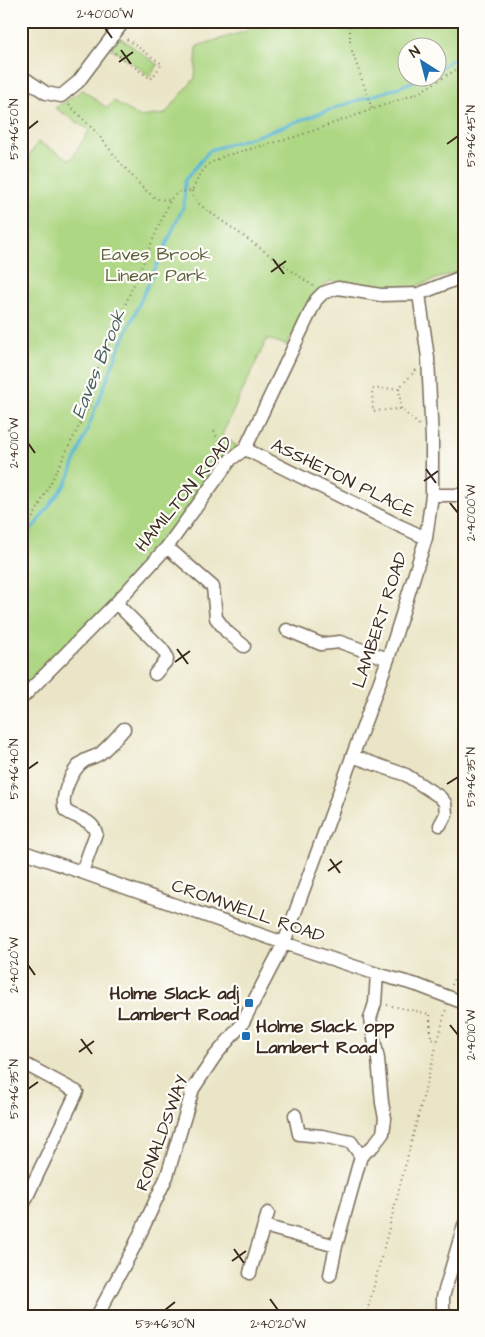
<svg xmlns="http://www.w3.org/2000/svg" width="485" height="1337" viewBox="0 0 485 1337" font-family="'Architects Daughter',sans-serif">
<rect width="100%" height="100%" fill="#fdfcf7"/>
<filter id="ink" filterUnits="userSpaceOnUse"><feTurbulence type="fractalNoise" baseFrequency=".02" numOctaves="2"/><feDisplacementMap in="SourceGraphic" scale="10" xChannelSelector="R" yChannelSelector="G"/><feConvolveMatrix kernelMatrix="1 2 1 2 8 2 1 2 1" color-interpolation-filters="sRGB"/></filter>
<filter id="wash" filterUnits="userSpaceOnUse"><feTurbulence type="fractalNoise" baseFrequency=".0096" numOctaves="4" result="noise"/><feDisplacementMap in="SourceGraphic" scale="20" xChannelSelector="R" yChannelSelector="G"/><feGaussianBlur stdDeviation="1.12" result="paint"/><feColorMatrix in="noise" values="0 0 0 0 0 0 0 0 0 0 0 0 0 0 0 0 0 1.4 0 .05"/><feComposite in="paint" operator="in"/></filter>
<g filter="url(#wash)">
<rect width="100%" height="100%" fill="#eae5c6"/>
<path fill="#add783" stroke="#748050" fill-rule="evenodd" d="M255,21H464V269L395,294L330,281L313,295L287,345L267,339L222,435L237,446L116,603L21,699V169L38,142L71,160L89,130L55,108L83,90L107,108L114,101L139,117L165,114L195,78L197,46L246,31ZM408,48H438V78H408Z
M119,37L158,65L150,76L111,48Z"/>
<g fill="none" stroke-linecap="round" stroke-linejoin="round">
<path stroke="#5ab6d8" stroke-width="3" d="M438,69L464,52
M21,544L67,482L118,351L184,205L185,180L210,150L259,135L352,102L394,89L422,78"/>
</g>
</g>
<g filter="url(#ink)">
<g fill="none" stroke-linecap="round" stroke-linejoin="round">
<g stroke="#786b59" stroke-width="15">
<path id="minor" d="M21,76L46,93L61,96L78,82L124,21
M245,449L400,526L426,538
M432,495H464
M167,547L213,587L216,618L227,632L244,646
M116,603L162,649L166,655L167,660L155,674
M287,630L321,644L340,642L388,659
M21,699L116,603L167,547L231,459L245,449L316,300L323,293L338,288L381,295L419,294L464,276
M352,756L406,775L440,797L445,803L446,814L440,825
M21,851L284,943L377,974L417,985
M82,872L96,833C92,818 75,819 65,810C60,796 72,769 84,761C90,757 97,757 102,752C110,745 117,737 124,729
M21,1062L77,1092L21,1209
M295,1115L299,1134L322,1136L351,1142L361,1156
M264,1226L336,1246
M250,1273C255,1253 262,1233 268,1213
M330,1275L336,1246L361,1156L373,1146L383,1133L385,1118L382,1103L378,1059L370,1019L375,1003L377,974
M97,1316L134,1247L167,1176L193,1089L215,1056L242,1024L284,943L388,659L426,538L432,495V439L428,358L419,294
M447,1316L443,1310V1297L464,1225"/>
</g>
<path stroke="#786b59" stroke-width="2" stroke-dasharray="1 4" stroke-linecap="butt" d="M350,21V45L372,109
M115,53L151,79L162,64L125,38
M69,105L97,133L118,160L143,188L156,199L170,200
M192,191L193,197L200,205L313,286
M416,370L399,388L372,389L373,411L401,409L419,425
M399,388L401,409
M214,431L223,452
M21,534L34,516L90,404L93,396L92,382L170,200L178,192L192,191L200,174L209,164L224,156L295,137L418,93L464,65
M452,985L464,942
M387,1005L430,1014L431,1039L437,1041
M366,1316L446,1009"/>
<use href="#minor" stroke="#fff" stroke-width="12"/>
<g stroke="#786b59" stroke-width="15" stroke-linecap="butt">
<path id="minor-bridge" d="M417,985L464,1003"/>
</g>
<use href="#minor-bridge" stroke="#fff" stroke-width="12"/>
</g>
</g>
<path fill="none" stroke="#3b2a1e" stroke-width="2" d="M105,28L112,38M121,50L131,64M119,62L133,52M28,129L38,121M447,144L458,136M273,259L284,274M271,272L286,261M28,443L35,453M426,469L436,483M424,481L438,471M450,503L458,513M177,649L188,664M175,662L190,651M28,769L38,762M447,784L458,777M330,859L340,873M328,871L342,861M28,965L35,975M450,1025L458,1035M81,1039L92,1054M79,1052L94,1041M28,1089L38,1082M234,1249L244,1263M232,1261L246,1251M270,1299L278,1310M165,1310L175,1302"/>
<g fill="#1f6fb2" stroke="#fdfcf7" stroke-width="2">
<rect x="244" y="998" width="10" height="10" rx="2.5"/>
<rect x="241" y="1031" width="10" height="10" rx="2.5"/>
</g>
<g text-anchor="middle" dominant-baseline="central" stroke-width="4.5" stroke-linejoin="round" paint-order="stroke">
<g font-size="18" fill="#5d5e3c" stroke="#fdfcf7">
<text x="156" y="254">Eaves Brook<tspan x="156" dy="21">Linear Park</tspan></text>
</g>
<g font-size="18" fill="#3b2a1e" stroke="#fdfcf7">
<text transform="translate(343 478) rotate(26)">ASSHETON PLACE</text>
<text transform="translate(184 494) rotate(-51)">HAMILTON ROAD</text>
<text transform="translate(380 620) rotate(-72)">LAMBERT ROAD</text>
<text transform="translate(248 911) rotate(19)">CROMWELL ROAD</text>
<text transform="translate(162 1133) rotate(-70)">RONALDSWAY</text>
</g>
<g font-size="18" font-weight="bold" fill="#3b2a1e" stroke="#fdfcf7" text-anchor="end">
<text x="239" y="993">Holme Slack adj<tspan x="239" dy="21">Lambert Road</tspan></text>
<text x="256" y="1026" text-anchor="start">Holme Slack opp<tspan x="256" dy="21">Lambert Road</tspan></text>
</g>
<g font-size="19" font-style="italic" fill="#465b5f" stroke="#fdfcf7">
<text transform="translate(99 364) rotate(-68)">Eaves Brook</text>
</g>
</g>
<rect width="485" height="1337" fill="none" stroke="#fdfcf7" stroke-width="55"/>
<g transform="translate(422 62) rotate(324)"><circle r="24" fill="#fdfcf7" stroke="#afa8a0"/>
<path d="M0-4L9 19L0 12L-9 19Z" fill="#1f6fb2"/>
<text y="-8" font-size="14" font-weight="bold" text-anchor="middle" fill="#3b2a1e">N</text>
</g>
<rect x="28" y="28" width="430" height="1282" fill="none" stroke="#3b2a1e" stroke-width="2"/>
<g font-size="12" text-anchor="middle" fill="#3b2a1e">
<text x="105" y="18">2°40'00"W</text>
<text transform="translate(14 129) rotate(-90)" y="4">53°46'50"N</text>
<text transform="translate(471 136) rotate(-90)" y="4">53°46'45"N</text>
<text transform="translate(14 443) rotate(-90)" y="4">2°40'10"W</text>
<text transform="translate(471 513) rotate(-90)" y="4">2°40'00"W</text>
<text transform="translate(14 769) rotate(-90)" y="4">53°46'40"N</text>
<text transform="translate(471 777) rotate(-90)" y="4">53°46'35"N</text>
<text transform="translate(14 965) rotate(-90)" y="4">2°40'20"W</text>
<text transform="translate(471 1035) rotate(-90)" y="4">2°40'10"W</text>
<text transform="translate(14 1089) rotate(-90)" y="4">53°46'35"N</text>
<text x="165" y="1328">53°46'30"N</text>
<text x="278" y="1328">2°40'20"W</text>
</g>
</svg>
